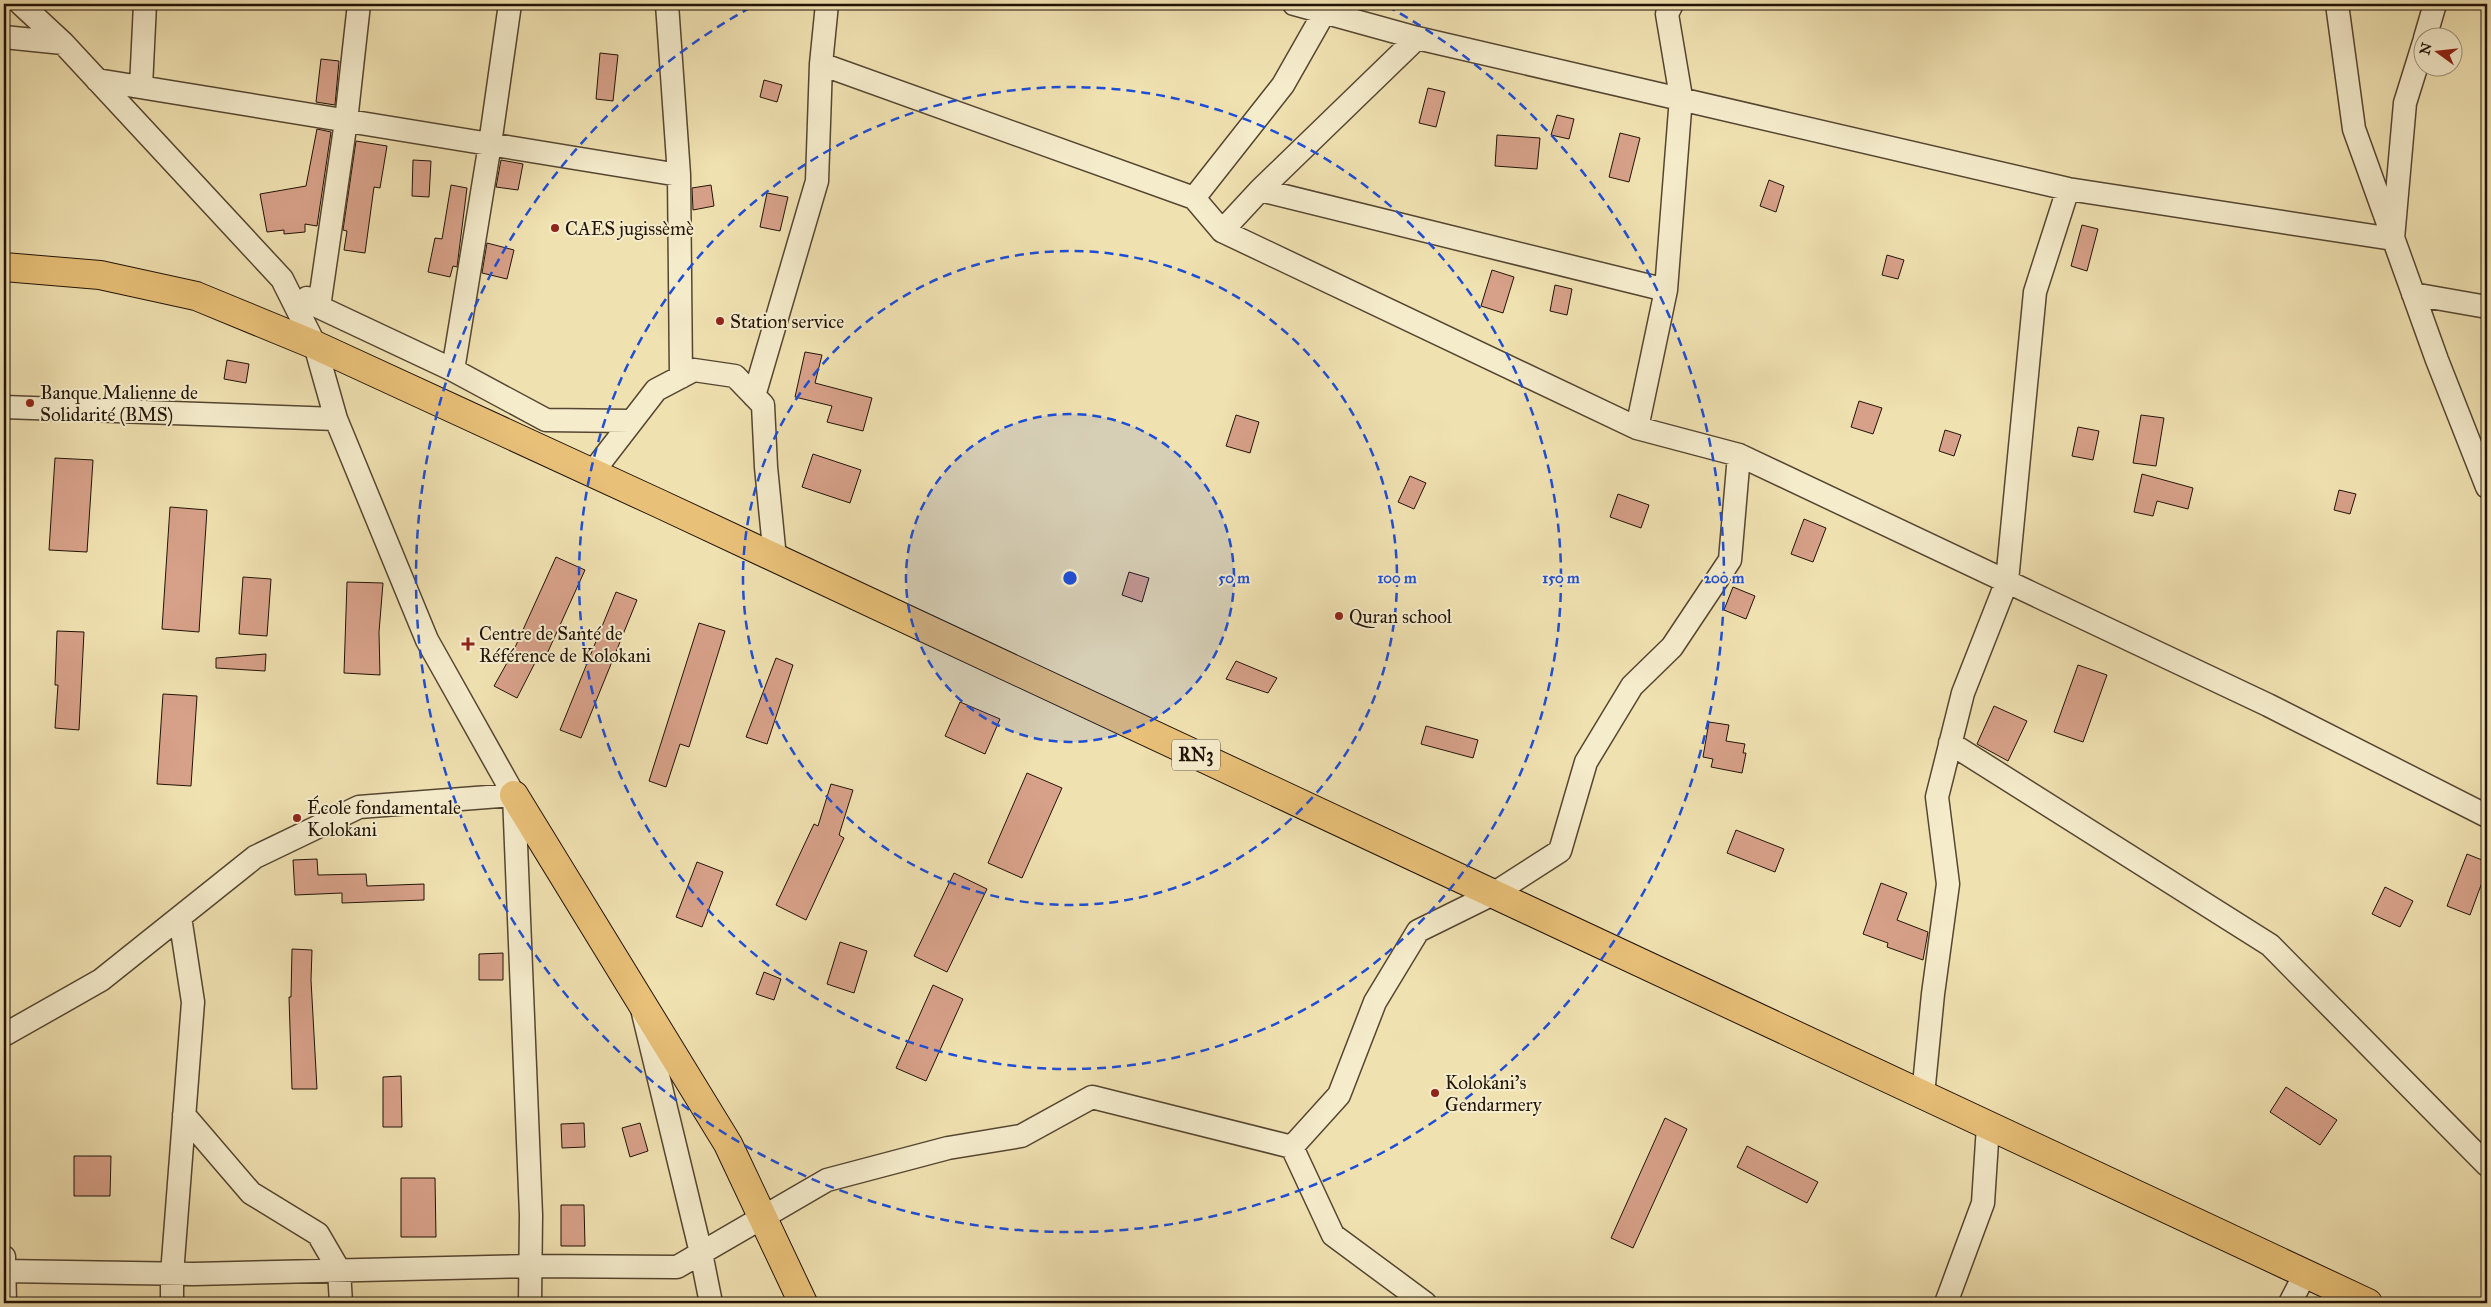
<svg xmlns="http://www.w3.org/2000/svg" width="2491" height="1307" viewBox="0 0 2491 1307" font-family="'IM FELL Great Primer',serif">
<rect width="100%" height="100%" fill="#f0e1b1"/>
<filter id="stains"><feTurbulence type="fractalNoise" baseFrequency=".004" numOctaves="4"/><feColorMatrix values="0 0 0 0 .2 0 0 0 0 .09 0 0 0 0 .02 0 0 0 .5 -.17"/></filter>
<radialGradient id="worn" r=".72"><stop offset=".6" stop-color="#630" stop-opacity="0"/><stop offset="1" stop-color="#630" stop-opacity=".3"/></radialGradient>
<path fill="#d7a189" stroke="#211306" d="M600,53L618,55L613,101L596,99Z
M321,59L339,61L335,105L316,102Z
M764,80L782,85L777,102L760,97Z
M1428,88L1445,92L1436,127L1419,123Z
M1557,115L1574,119L1569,139L1551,135Z
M317,129L331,132L317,226L305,224V232L284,234V230L267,232L260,194L306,186Z
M1620,133L1640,138L1629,182L1609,177Z
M1497,135L1540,138L1537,169L1495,166Z
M356,141L387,146L380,188L374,187L365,253L344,250L347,231L343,230Z
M413,160L431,161L429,197L412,196Z
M501,160L523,164L518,190L496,187Z
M1769,180L1784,186L1776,212L1760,206Z
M451,185L467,188L457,267L453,266L450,277L428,272L435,238L442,239Z
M711,185L714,206L693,210L692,188Z
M767,193L788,197L780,231L760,227Z
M2082,225L2098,229L2087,271L2071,266Z
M487,243L514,250L507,279L482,273Z
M1887,255L1904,260L1898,279L1882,275Z
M1492,270L1514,277L1503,313L1481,306Z
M1555,285L1572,289L1567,315L1550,311Z
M805,352L822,355L815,383L872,398L863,431L827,422L832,406L795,397Z
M227,360L249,364L246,383L224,379Z
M1859,401L1882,408L1873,434L1851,427Z
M1236,415L1259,422L1250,453L1226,446Z
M2141,415L2164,418L2156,466L2133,463Z
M2078,427L2099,431L2093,460L2072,456Z
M1945,430L1961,435L1954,456L1939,451Z
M813,454L861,470L850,503L802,487Z
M55,458L93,460L87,552L49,550Z
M2142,474L2193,488L2188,509L2157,501L2153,516L2134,512Z
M1410,476L1426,483L1414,509L1398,502Z
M2339,490L2356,494L2350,514L2334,510Z
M1618,494L1649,505L1641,528L1610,517Z
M170,507L207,510L199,632L162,629Z
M1804,519L1826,528L1813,562L1791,554Z
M556,557L585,570L546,656L540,653L517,698L494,686L512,654Z
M1129,572L1149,578L1142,602L1122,595Z
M243,577L271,579L267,636L239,634Z
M347,582L383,583L379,632L380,675L344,673Z
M1733,587L1755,596L1746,619L1724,610Z
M616,592L637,600L581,738L560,730Z
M699,623L725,631L689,747L680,744L666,787L649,781Z
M57,631L84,632L79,730L55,728L58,685H55Z
M266,654L265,671L216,668V658Z
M776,658L793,665L767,744L746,737Z
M1236,661L1277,678L1268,693L1226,679Z
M2078,665L2107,675L2083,742L2054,732Z
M163,694L197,696L191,786L157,784Z
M960,702L1000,719L985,754L945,736Z
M1994,706L2027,721L2008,761L1977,744Z
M1709,722L1729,725L1726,741L1745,744L1743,753H1746L1742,773L1711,767L1713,759L1703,757Z
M1426,726L1478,740L1473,758L1421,744Z
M1027,773L1062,788L1022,878L988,863Z
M831,784L853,790L839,835L844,838L806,920L776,905L814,824L818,826Z
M1736,830L1784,849L1775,872L1727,853Z
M2467,854L2487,862V869L2470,915L2447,906Z
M317,859L318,875L366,874L367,886L424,884V900L342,903V893L295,895L293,860Z
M697,862L723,872L702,927L676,917Z
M954,873L987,889L947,972L914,956Z
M1881,883L1907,893L1897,920L1928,932L1923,960L1887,947L1888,943L1863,934Z
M2385,887L2413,901L2400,927L2372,914Z
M840,942L867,951L854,993L827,984Z
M292,949L312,950L311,980L317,1089H292L289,997H291Z
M503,953V980H479V954Z
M764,972L781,979L774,1000L756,994Z
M933,985L963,999L926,1081L896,1068Z
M401,1076L402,1127H383V1077Z
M2286,1087L2337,1120L2320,1145L2270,1112Z
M1665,1118L1687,1129L1633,1248L1611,1238Z
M584,1123L585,1147L562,1148L561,1124Z
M640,1123L648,1151L630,1157L622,1128Z
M1747,1146L1818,1182L1807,1203L1737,1167Z
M74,1156H111L110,1196H74Z
M401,1178H435L436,1237H401Z
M561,1205H584L585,1246H561Z"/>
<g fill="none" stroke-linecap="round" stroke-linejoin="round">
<g stroke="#554631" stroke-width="25">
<path id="minor" d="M21,4L63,43L282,279L315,345L336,419L427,640L514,795
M667,4L679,175L681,377
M1294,4L1417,38L2068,189L2393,239L2405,103L2424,42
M2337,4L2354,129L2437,360L2487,487
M4,37L63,43
M2425,38L2435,4
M821,64L1194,198L1222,231L1637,428L1739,455L2268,705L2487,816
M97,80L679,175
M141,87L145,4
M1260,190L1417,38
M1194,198L1283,85L1329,4
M1222,231L1260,190L1666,290
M2413,294L2487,307
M307,298L319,307L346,121L359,4
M319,307L453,370L490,144L510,4
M453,370L546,420L630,421
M754,396L817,181L821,64L827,4
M4,407L336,419
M1637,428L1666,290L1681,97L1667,14L1672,4
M592,473L656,390L694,370L735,376L763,405L766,467L775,558
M1950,743L2270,945L2487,1165
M643,1013L701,1253L711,1303
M4,1035L101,980L255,857L359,807L514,795L531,1215L530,1303
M1923,1095L1933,994L1948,884L1937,797L1963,693L2007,581L2035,292L2068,189
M184,1115L251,1193L318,1234L339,1270L341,1303
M1292,1147L1333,1235L1425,1303
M4,1257L5,1303
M4,1271L194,1274L531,1266L677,1267L827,1180L948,1148L1021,1136L1092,1097L1292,1147L1339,1095L1375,1002L1418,931L1493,894L1560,851L1586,762L1632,686L1672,647L1730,560L1739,455
M172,1303V1274L193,1002L180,917
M1946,1303L1983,1203L1988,1126
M2290,1303L2305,1274"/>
</g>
<g stroke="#211306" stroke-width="30">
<path id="major" d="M514,795L728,1144L803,1303"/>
</g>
<g stroke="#211306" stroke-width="30">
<path id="highway" d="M4,267L100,275L196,296L315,345L658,503L2368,1303"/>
</g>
<use href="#minor" stroke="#f5eccc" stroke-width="22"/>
<use href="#major" stroke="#e8c078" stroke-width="28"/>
<use href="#highway" stroke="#e8c078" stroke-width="28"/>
</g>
<circle cx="1070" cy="578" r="164" fill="#1d4ed8" fill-opacity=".12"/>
<g fill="none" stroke="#1d4ed8" stroke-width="2.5" stroke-dasharray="9 6">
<circle cx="1070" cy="578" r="164"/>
<circle cx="1070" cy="578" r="327"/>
<circle cx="1070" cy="578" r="491"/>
<path d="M1387 6A654 654 0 1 1 753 6"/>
</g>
<g fill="#8f2418" stroke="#f5eccc" stroke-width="2">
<circle cx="555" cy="228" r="5"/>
<circle cx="720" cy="321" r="5"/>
<circle cx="30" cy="403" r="5"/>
<circle cx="1339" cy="616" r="5"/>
<path d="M465.5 636.5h5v5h5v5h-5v5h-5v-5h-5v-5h5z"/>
<circle cx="297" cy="818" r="5"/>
<circle cx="1435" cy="1093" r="5"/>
</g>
<g text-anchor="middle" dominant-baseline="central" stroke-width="4" stroke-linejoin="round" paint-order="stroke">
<rect fill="#f5eccc" stroke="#615441" stroke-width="1" x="1172" y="739.5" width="48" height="31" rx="4"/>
<g font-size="18" font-weight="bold" fill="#211306">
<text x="1196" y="755">RN3</text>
</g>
<g font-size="19" fill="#211306" stroke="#f5eccc" text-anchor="start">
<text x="565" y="228">CAES jugissèmè</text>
<text x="730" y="321">Station service</text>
<text x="40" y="392">Banque Malienne de<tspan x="40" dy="22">Solidarité (BMS)</tspan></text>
<text x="1349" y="616">Quran school</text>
<text x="479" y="633">Centre de Santé de<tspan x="479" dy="22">Référence de Kolokani</tspan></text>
<text x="307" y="807">École fondamentale<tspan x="307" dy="22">Kolokani</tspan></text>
<text x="1445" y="1082">Kolokani's<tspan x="1445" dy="22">Gendarmery</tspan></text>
</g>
</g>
<circle cx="1070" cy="578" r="8" fill="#1d4ed8" stroke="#f5eccc" stroke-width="2.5"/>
<g font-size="15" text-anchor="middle" font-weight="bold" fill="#1d4ed8" stroke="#f5eccc" stroke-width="4" stroke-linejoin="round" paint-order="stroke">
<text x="1234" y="583">50 m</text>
<text x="1397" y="583">100 m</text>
<text x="1561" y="583">150 m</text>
<text x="1724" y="583">200 m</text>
</g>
<rect width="2491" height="1307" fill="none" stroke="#f0e1b1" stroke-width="20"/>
<rect x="5" y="5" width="2481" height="1297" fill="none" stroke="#211306" stroke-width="2.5"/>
<rect x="10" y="10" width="2471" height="1287" fill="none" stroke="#211306"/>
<g transform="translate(2438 52) rotate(285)"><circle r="24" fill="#f5eccc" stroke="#a0957d"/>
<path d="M0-4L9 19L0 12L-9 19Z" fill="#8f2418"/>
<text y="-8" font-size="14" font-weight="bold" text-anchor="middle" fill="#211306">N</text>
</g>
<rect width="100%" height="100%" filter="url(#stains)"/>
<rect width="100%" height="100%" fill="url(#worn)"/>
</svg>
